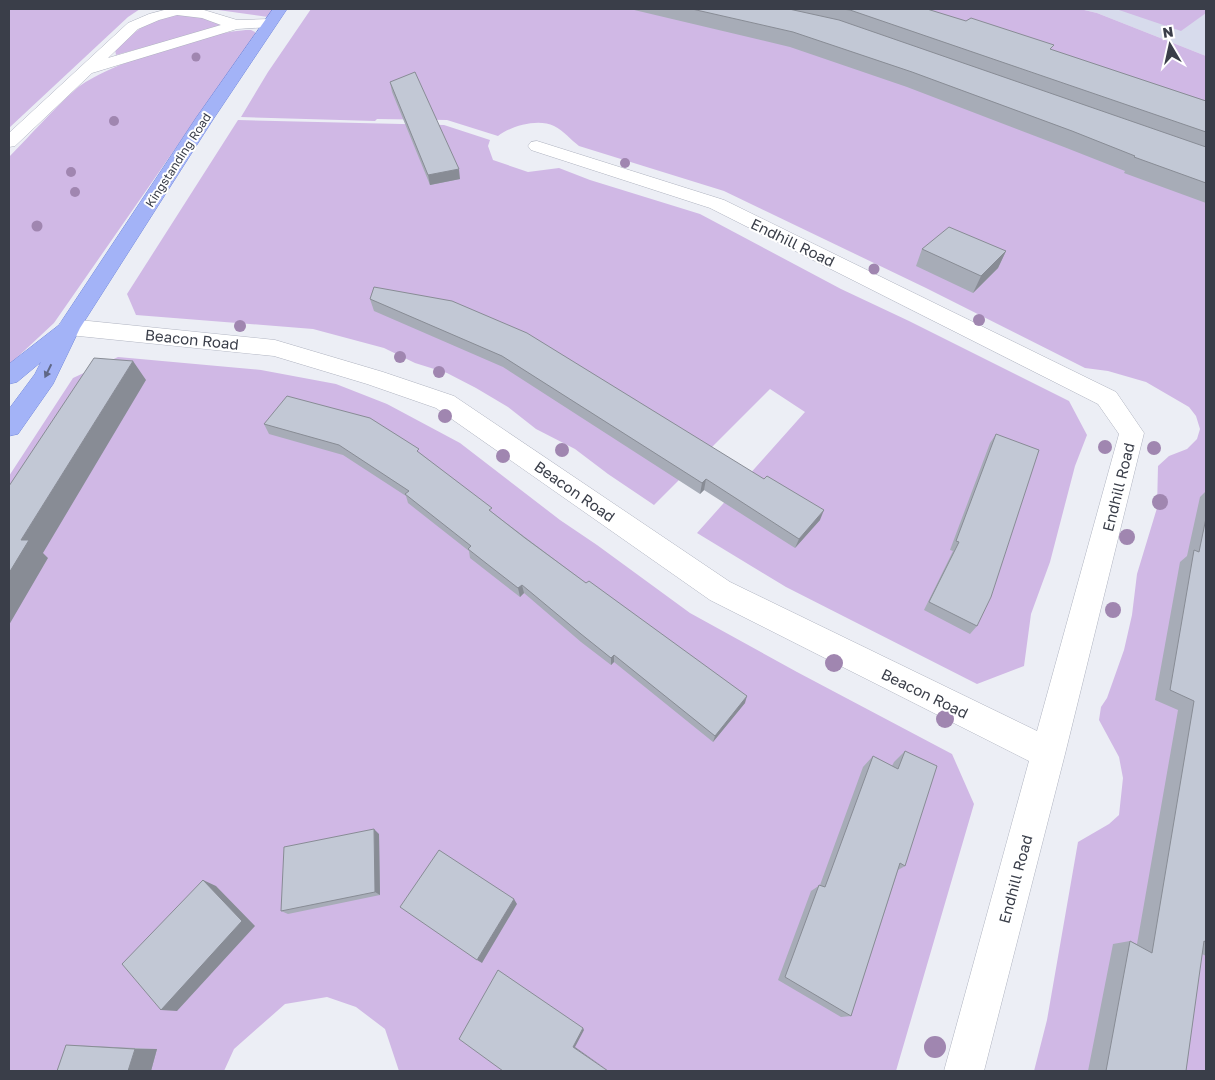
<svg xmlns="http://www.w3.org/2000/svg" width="1215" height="1080" viewBox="0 0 1215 1080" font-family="'Golos Text',sans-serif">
<rect width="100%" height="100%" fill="#eceef5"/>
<path fill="#d7dbec" d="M1080,9H1206V56L1097,13Z"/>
<path fill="#d0b8e5" d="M9,9H140L128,17L9,128Z
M211,9H274L268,17Z
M311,9H712L1206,173V1071H1034L1047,1020L1078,842L1109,824L1119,815L1123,778L1119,757L1099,720L1101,707L1107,698L1124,650L1132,615L1137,574L1157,508L1158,466L1169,456L1187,449L1197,439L1200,429L1196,416L1189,407L1146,382L1108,371L1085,368L926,288L724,191L579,146C570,139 564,131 554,126C538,118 511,126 498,136L447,120L377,119L375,121L241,117L268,72Z
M788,9H1080L1097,13L1206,56V148Z
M1116,9H1206V13L1181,31Z
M184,14L196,15L219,22V25L216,28L116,55L115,49C139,28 151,17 184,14Z
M251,30L255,32V34L54,323L9,365V157C31,135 52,110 76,89C104,65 214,29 251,30Z
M238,120L444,125L490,140L488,146L493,160L528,172L559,168L590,180L700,214L841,289L909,321L1069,401L1087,435L1075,466L1050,562L1031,614L1024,666L977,684L786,587L697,533L805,412L770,389L654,505L608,474L575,449L536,429L508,407L476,388L447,373L415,363L384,348L313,329L136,315L127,294Z
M118,357L261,370L336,384L387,404L460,443L560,520L597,545L690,613L797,672L952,754L974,804L896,1071H399L385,1029L356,1007L327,997L285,1004L234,1049L224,1071H9V476L73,378Z"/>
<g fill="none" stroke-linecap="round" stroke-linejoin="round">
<g stroke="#afb3c0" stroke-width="1">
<path id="minor" d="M168,9L204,10L237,20L270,19L275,20L277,23L275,26L270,27L237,29L92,73L15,146L9,147V133L128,23L149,14ZM177,15L202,18L221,25L108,58L138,29L159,20Z
M537,141L724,200L1116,392L1144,433L1065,754L984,1071H944L1029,761L710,600L436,408L367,384L274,356L69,335L61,332L58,327L61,322L69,319L275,340L383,372L454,396L730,582L1037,731L1119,434L1098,404L710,208L531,150L528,146L531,142Z"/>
</g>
<g stroke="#7389dc" stroke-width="1">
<path id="major" d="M273,9H287L214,118L80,328L53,384L18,434L9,436V409L35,374L41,362L17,382L9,384V364L59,325L196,118Z"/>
</g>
<use href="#minor" fill="#fff" fill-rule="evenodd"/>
<use href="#major" fill="#a3b3f7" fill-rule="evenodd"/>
</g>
<g fill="#a086b0">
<circle cx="196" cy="57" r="4.5"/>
<circle cx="114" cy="121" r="5"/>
<circle cx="625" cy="163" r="5"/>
<circle cx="71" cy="172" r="5"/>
<circle cx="75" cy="192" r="5"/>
<circle cx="37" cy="226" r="5.5"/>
<circle cx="874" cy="269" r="5.5"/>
<circle cx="979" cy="320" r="6"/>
<circle cx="240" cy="326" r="6"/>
<circle cx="400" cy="357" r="6"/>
<circle cx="439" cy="372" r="6"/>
<circle cx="445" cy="416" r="7"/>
<circle cx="1105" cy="447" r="7"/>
<circle cx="1154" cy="448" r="7"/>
<circle cx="562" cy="450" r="7"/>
<circle cx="503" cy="456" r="7"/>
<circle cx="1160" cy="502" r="8"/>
<circle cx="1127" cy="537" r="8"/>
<circle cx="1113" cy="610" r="8"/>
<circle cx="834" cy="663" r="9"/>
<circle cx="945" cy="719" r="9"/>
<circle cx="935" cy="1047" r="11"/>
</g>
<path fill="#a7acb7" d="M630,9H927L1052,50L1206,101V203L1124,173L1125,171L1064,147L907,87L790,47Z
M390,82L460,179L430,185L392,92Z
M922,249L1006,251L998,268L973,293L916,266Z
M374,287L820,520L795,548L704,490L700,494L503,367L374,311L370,299Z
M264,424L420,453L493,513L745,703L713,742L614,662L611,665L581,642L524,593L520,597L493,576L470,558L469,551L408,503L406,496L343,455L269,434Z
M996,434L977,626L970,634L924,610L953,551L950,550L990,443Z
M1206,491V956L1202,954L1186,1071H1088L1113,944L1130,941L1137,944L1178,710L1155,700L1180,562L1187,556L1200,497Z
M905,751V866L898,870L851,1016L841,1017L778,980L811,891L820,885L863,767L873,756L892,766L894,762Z
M379,834L380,895L288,914L281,911Z
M66,1045L92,1046L157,1049L151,1071H57Z"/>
<path fill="#888c95" d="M459,169L460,179L430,185L428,175Z
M1006,251L998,268L973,293L981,276Z
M133,361L146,380L43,553L48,558L9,625V573L21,540Z
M706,479L704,490L700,494L702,483Z
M824,510L820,520L795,548L799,539Z
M522,585L524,593L520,597L518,588Z
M614,655V662L611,665V658Z
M747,696L745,703L713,742L715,736Z
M374,829L379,834L380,895L375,892Z
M203,880L216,886L255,926L177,1011L161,1010Z
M514,899L517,904L482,963L477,960Z
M583,1028L584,1030L575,1047L609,1071L573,1047Z
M135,1049H157L151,1071H128Z"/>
<path fill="#c2c8d5" stroke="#888c95" d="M692,9H789L839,20L1206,147V183L1134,157L1135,156L1072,131L912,72L793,32Z
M842,9H927L966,21L971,18L1054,45L1050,49L1206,101V132L850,10Z
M415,72L459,169L428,175L390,82Z
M949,227L1006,251L981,276L922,249Z
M374,287L452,301L527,333L764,479L767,476L824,510L799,539L706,479L702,483L502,356L370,299Z
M94,358L133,361L21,540H29L9,573V486Z
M287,396L370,418L419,449L417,451L492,508L489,510L525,538L586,583L589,581L747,696L715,736L614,655L611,658L581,634L522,585L518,588L491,567L468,549L471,546L405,494L409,491L339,445L264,424Z
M996,434L1039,450L991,597L977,626L929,602L959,542L956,541Z
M1206,518V942L1204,941L1186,1071H1106L1130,941L1152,953L1194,701L1170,690L1194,550L1199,552Z
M905,751L937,766L905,866L900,863L851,1016L785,977L819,885L825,887L873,756L898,769Z
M374,829L375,892L281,911L284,847Z
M439,850L514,899L477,960L400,907Z
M203,880L242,921L161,1010L122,964Z
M498,970L583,1028L573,1047L608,1071H503L459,1039Z
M66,1045L135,1049L128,1071H57Z"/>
<defs><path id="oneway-solid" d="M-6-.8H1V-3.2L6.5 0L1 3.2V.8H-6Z" transform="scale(1.25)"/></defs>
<use fill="#5f6786" href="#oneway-solid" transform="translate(48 371) rotate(116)"/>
<g text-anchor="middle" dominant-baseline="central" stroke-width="4" stroke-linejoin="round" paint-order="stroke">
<g font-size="12" fill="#3a3e49" stroke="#fff">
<text transform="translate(178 160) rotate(-57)">Kingstanding Road</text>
</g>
<g font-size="15" fill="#3a3e49" stroke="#fff">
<text transform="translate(793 242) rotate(26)">Endhill Road</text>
<text transform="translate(192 339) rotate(6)">Beacon Road</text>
<text transform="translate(1118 487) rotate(-76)">Endhill Road</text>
<text transform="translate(575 491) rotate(35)">Beacon Road</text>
<text transform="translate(925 693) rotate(26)">Beacon Road</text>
<text transform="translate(1015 879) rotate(-75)">Endhill Road</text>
</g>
</g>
<rect width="1215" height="1080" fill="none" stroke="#3a3e49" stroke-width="20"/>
<g transform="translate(1170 45) rotate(351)" stroke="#ffffff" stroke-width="4" paint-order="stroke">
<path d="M0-4L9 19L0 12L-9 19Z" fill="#3a3e49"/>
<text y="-8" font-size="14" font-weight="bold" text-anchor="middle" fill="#3a3e49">N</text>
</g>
</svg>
